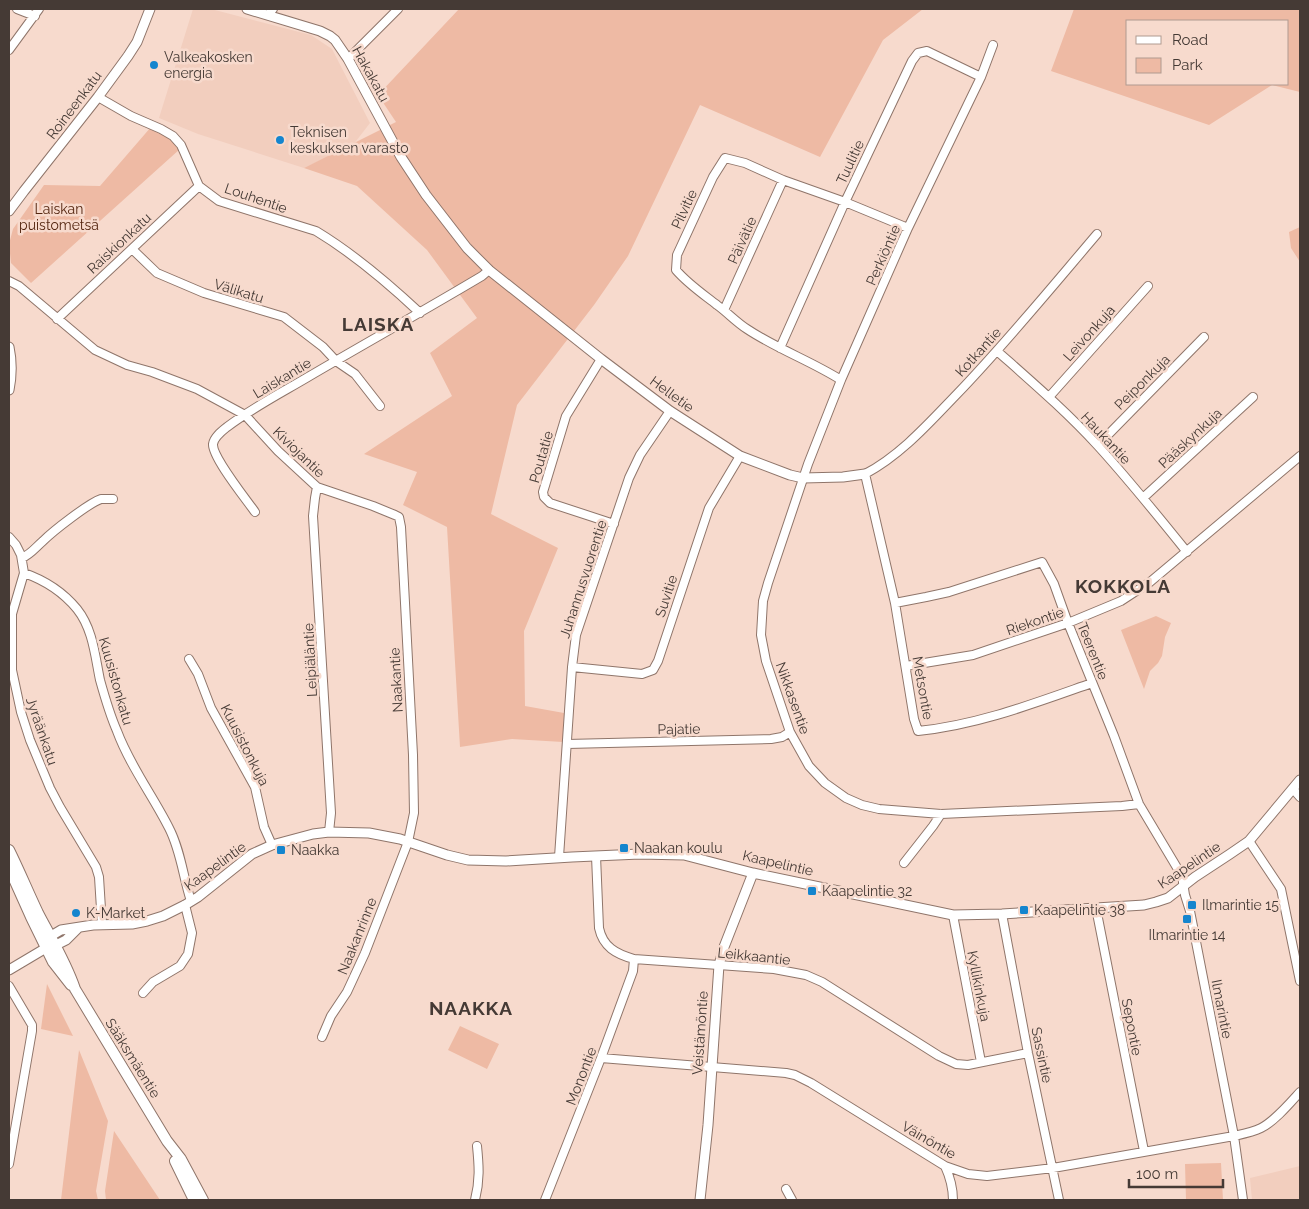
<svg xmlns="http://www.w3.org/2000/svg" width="1309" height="1209" viewBox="0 0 1309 1209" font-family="Raleway,sans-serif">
<rect width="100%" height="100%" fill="#f7dacd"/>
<path fill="#f2cebe" d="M193,9H211L311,35L332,49L370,123L353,145L304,168L198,134L159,118Z
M1300,1166V1200H1252L1250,1178Z"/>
<path fill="#eebaa4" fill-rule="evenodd" d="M459,9H923L883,40L820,157L700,105L628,256L594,305L517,405L491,514L558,548L524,631L525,706L564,713L563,742L512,739L460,747L447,527L403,505L417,472L364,454L452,396L430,353L477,318L427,250L357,186L304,168L396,122L378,95Z
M1074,9H1300V92L1272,85L1209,125L1051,71ZM1128,21H1288V84H1128Z
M151,127L173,139L180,149L31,283L11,263L9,244L13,229L44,185L100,186Z
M1300,227V262L1291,248L1289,232Z
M1156,616L1171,623L1165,637L1162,656L1158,663L1150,671L1144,689L1121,630Z
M47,984L73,1036L41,1029Z
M460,1026L499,1044L487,1069L448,1050Z
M79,1050L108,1121L96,1191L98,1200H61Z
M114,1131L160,1200H106L105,1191Z
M1221,1163L1223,1200H1186L1185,1164Z"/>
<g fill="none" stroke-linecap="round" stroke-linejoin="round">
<g stroke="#8f756a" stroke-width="10">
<path id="minor" d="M17,9L35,16
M268,15L273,9
M993,45L981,77L908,228L841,380L808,464L768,583L763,601L761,635L766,661L790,732L809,766L825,783L846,798L862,805L879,809L941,814L1122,806L1139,804
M9,50L39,9
M348,59L398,9
M98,97L131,116L161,129L173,136L181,145L199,186L219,201L316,231C354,254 388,283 420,313
M132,249L157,273L204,293L284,317L323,347L336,361L355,374L380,406
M9,281L19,286L95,350L127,365L152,372L197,389L245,415L278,451L317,487L373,506L395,515L399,517L401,527L413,755L414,813L408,842L365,953L347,992L331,1016L322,1037
M724,310L783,180
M57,319L199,186
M780,348L845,202L912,61L918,53L927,51L981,77
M997,351C1032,382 1067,412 1098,446C1129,480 1158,516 1187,552
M601,359L566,416L543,492L544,497L550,503L614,524
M841,380C811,361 777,349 747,329C736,322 727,312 717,305C703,294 688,284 676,270L677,255L713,177L725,158L745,163L783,180L845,202L908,228
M1049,397L1148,286
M1098,445L1204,337
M317,487L315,498L313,516L331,813L329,832
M1143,498L1253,397
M255,512C246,499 212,457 213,444C214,437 222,431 227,427C252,408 281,393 308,377C366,343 425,310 482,276L489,270
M9,537L16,545L21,555L24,573L12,614V670L21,712L30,740L50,788L60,807L96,867L99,877L102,925
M22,558C31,554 35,548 43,541C53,531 89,503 101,499C105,499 109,499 113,499
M24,573C44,580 63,592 77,609C93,629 95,656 100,680C105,698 110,715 117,731C130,766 153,796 169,828C181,851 183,877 191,901
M895,603L926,597L949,592L1042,562L1054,584L1068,623L1114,736L1139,804L1182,876L1185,895L1190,911L1234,1136L1243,1200
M189,659L198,674L211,708L255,787L264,827L272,845
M906,666L973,655L1068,623L1121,601L1150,582L1300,456
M572,667L642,674L653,670L658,661L709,508L740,456
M1092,683C1035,703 978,725 918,731L914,719L895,603L865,474C901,455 929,423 957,394C1006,343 1051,288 1097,234
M567,744L771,739L782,737L790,732
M1293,789L1300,797
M1249,841L1281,889L1300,981
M596,856L599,928C603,947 616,954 634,959L774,969L806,975L822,982L939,1056L956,1064L968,1065L1028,1053
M559,857L572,667L576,635L629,478L640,455L670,411
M904,863L933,826L941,814
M1096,908L1144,1151
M1002,914L1028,1053L1059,1200
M953,915L981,1062
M9,986L32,1025V1031L9,1164
M143,993L153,982L180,966L188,954L192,933L185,905
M601,1058L786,1073L795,1075L811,1083L945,1166L968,1174L987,1176L1053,1168L1234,1136C1243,1134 1253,1132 1261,1128C1275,1121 1290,1103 1300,1092
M945,1166C950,1177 953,1188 953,1200
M786,1189L792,1200
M475,1200C480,1180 479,1166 477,1146
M545,1200L601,1058L633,971L634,959"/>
</g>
<g stroke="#8f756a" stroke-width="11">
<path id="tertiary" d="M247,9L320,31L330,36L335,40L348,59L401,157L426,195L467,248L489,270L601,359L670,411L740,456L790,475L803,478L843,477L865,474
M9,211L24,191L98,97L128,56L137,42L150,9
M9,347C12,361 12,375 9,390
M48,940L51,936L61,930L93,925L132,924L147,921L163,916L185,905L198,897L252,854L272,845L313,834L329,832L369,833L400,839L447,855L468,860L506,861L572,857L640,854L684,855L753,873L953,915L1002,914L1144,905L1156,902L1168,898L1195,877L1230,854L1249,841L1300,780
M9,970L46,948L56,945L66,940L78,928
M700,1200L708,1125L719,965L724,947L753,873"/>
</g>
<g stroke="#8f756a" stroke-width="12">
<path id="secondary" d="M9,850C19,870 28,892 38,913C51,938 66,962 75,989L167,1141L181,1159L203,1200
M9,868L31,917L53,962L71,985
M175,1161L194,1200"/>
</g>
<use href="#minor" stroke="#fff" stroke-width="8"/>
<use href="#tertiary" stroke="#fff" stroke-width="9"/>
<use href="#secondary" stroke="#fff" stroke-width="10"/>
</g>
<g fill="#1485ce" stroke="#f7dacd" stroke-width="2">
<circle cx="154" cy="65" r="5"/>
<circle cx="280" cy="140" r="5"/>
<rect x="619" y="843" width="10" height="10" rx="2.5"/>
<rect x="276" y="845" width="10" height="10" rx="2.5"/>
<rect x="807" y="886" width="10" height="10" rx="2.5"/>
<rect x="1187" y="900" width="10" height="10" rx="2.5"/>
<rect x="1019" y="905" width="10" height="10" rx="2.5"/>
<circle cx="76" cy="913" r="5"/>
<rect x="1182" y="914" width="10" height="10" rx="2.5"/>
</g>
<g text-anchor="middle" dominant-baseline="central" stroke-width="5" stroke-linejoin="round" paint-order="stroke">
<g font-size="14" fill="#453a35" stroke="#f7dacd" text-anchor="start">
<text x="164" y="57">Valkeakosken<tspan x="164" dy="16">energia</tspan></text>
<text x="290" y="132">Teknisen<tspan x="290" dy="16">keskuksen varasto</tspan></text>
<text x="634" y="848">Naakan koulu</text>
<text x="291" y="850">Naakka</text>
<text x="822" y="891">Kaapelintie 32</text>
<text x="1202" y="905">Ilmarintie 15</text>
<text x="1034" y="910">Kaapelintie 38</text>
<text x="86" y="913">K-Market</text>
<text x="1187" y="935" text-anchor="middle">Ilmarintie 14</text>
</g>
<g font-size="14" fill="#453a35" stroke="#f7dacd">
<text transform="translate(371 74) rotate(61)">Hakakatu</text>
<text transform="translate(74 105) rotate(-53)">Roineenkatu</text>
<text transform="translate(850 162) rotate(-65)">Tuulitie</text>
<text transform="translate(256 198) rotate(19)">Louhentie</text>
<text transform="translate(684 209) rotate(-65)">Pilvitie</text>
<text transform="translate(742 240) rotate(-66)">Päivätie</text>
<text transform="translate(119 243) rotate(-43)">Raiskionkatu</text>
<text transform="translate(883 255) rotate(-66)">Perkiöntie</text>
<text transform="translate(239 291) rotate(17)">Välikatu</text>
<text transform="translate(1089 333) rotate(-48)">Leivonkuja</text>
<text transform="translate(978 352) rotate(-48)">Kotkantie</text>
<text transform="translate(282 378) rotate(-31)">Laiskantie</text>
<text transform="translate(1142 382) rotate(-45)">Peiponkuja</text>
<text transform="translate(672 394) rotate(36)">Helletie</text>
<text transform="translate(1106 438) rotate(47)">Haukantie</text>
<text transform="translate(1190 438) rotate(-43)">Pääskynkuja</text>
<text transform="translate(299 452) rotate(44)">Kiviojantie</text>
<text transform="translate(541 457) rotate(-74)">Poutatie</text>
<text transform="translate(583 579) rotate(-72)">Juhannusvuorentie</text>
<text transform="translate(666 596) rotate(-72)">Suvitie</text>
<text transform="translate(1035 621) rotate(-19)">Riekontie</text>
<text transform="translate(1093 651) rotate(68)">Teerentie</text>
<text transform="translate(310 660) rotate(-93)">Leipiäläntie</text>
<text transform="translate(396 680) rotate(-93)">Naakantie</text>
<text transform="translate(116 681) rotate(74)">Kuusistonkatu</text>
<text transform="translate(923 688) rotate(80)">Metsontie</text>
<text transform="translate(793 698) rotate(70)">Nikkasentie</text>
<text transform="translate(679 729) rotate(-1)">Pajatie</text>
<text transform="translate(42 731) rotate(71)">Jyräänkatu</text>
<text transform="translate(245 745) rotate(63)">Kuusistonkuja</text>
<text transform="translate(778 863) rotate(13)">Kaapelintie</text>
<text transform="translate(1189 865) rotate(-34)">Kaapelintie</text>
<text transform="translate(215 866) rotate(-36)">Kaapelintie</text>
<text transform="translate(357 936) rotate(-68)">Naakanrinne</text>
<text transform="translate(754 956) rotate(6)">Leikkaantie</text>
<text transform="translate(979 986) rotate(79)">Kyllikinkuja</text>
<text transform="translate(1222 1009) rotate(79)">Ilmarintie</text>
<text transform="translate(1132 1027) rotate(79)">Sepontie</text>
<text transform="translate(700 1033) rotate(-86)">Veistämöntie</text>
<text transform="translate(1042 1055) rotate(78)">Sassintie</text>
<text transform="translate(133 1058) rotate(58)">Sääksmäentie</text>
<text transform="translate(581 1076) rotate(-69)">Monontie</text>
<text transform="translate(929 1140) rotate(30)">Väinöntie</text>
</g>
<g font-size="14" fill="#542610" stroke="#f7dacd">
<text x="59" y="209">Laiskan<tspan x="59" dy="16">puistometsä</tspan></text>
</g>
<g font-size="19" font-weight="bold" letter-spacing="1" fill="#453a35" stroke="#f7dacd">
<text x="378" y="324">LAISKA</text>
<text x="1123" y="586">KOKKOLA</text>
<text x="471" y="1008">NAAKKA</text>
</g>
</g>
<rect width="1309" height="1209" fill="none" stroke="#453a35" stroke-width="20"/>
<rect x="1126" y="20" width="162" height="65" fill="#f7dacd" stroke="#b09a90"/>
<rect x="1136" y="36" width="25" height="8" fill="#ffffff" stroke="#b09a90"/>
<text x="1172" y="45" font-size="15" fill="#453a35">Road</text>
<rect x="1136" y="58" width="25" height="15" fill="#eebaa4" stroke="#b09a90"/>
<text x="1172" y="70" font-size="15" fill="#453a35">Park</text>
<path d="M1129 1179v8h94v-8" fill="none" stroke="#453a35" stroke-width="2.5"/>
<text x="1136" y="1179" font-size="15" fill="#453a35" stroke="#f7dacd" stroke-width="4" paint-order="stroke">100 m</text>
</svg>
